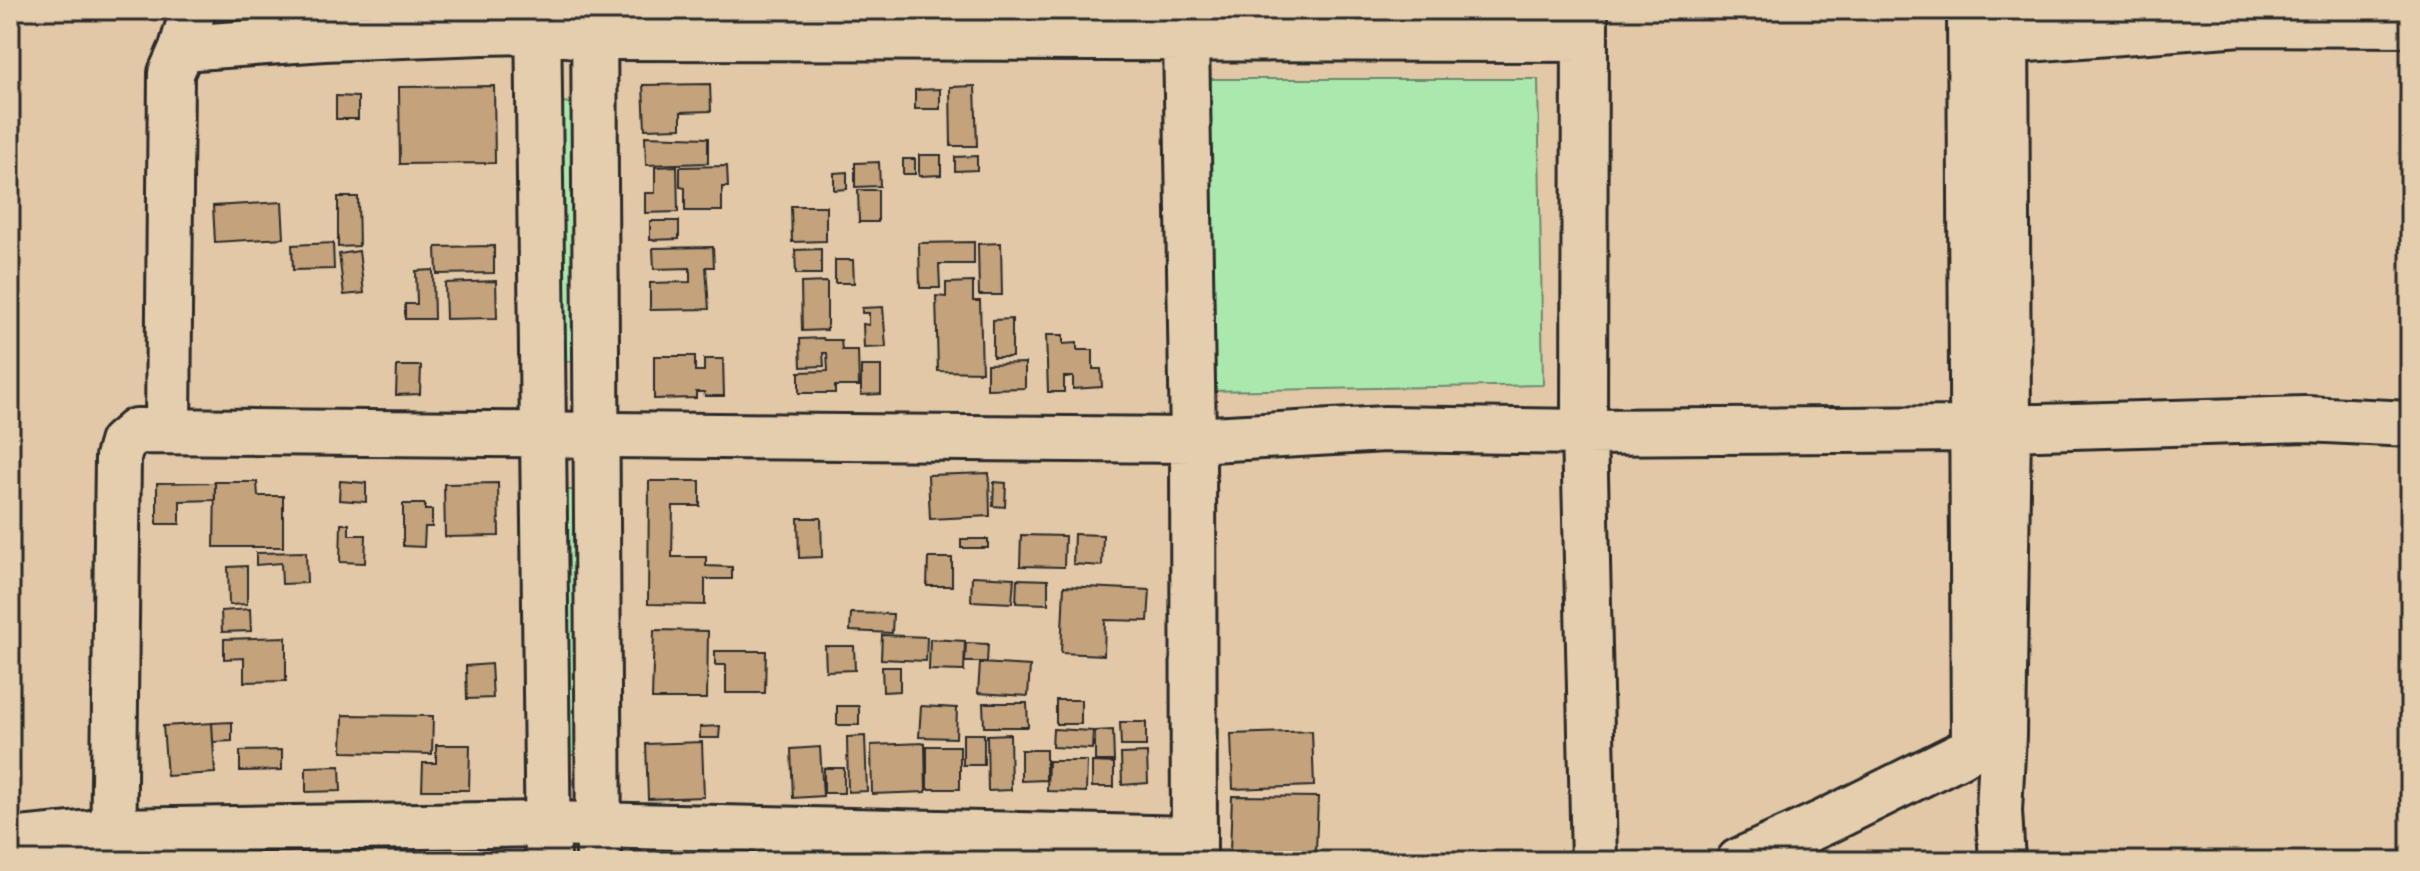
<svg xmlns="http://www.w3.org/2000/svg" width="2420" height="871" viewBox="0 0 2420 871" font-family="'Patrick Hand',sans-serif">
<rect width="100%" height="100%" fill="#e2c8a6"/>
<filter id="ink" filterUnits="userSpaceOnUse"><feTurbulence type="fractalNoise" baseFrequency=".0125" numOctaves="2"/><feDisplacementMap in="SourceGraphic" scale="16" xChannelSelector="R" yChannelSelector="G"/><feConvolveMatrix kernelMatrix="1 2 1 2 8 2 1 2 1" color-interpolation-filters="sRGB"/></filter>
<g filter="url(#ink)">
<path fill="#abe8ae" stroke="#6b8a6c" stroke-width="2" d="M1205,79H1538L1543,385L1205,391Z
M557,102L574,103L576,361L559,362Z
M560,490H577L578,755H561Z"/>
<path fill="#c3a27c" stroke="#2b2b2b" stroke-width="2" d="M710,84L711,111L681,112V128L645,129L643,85Z
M494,86L495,163L400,164L399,87Z
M975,86L977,146H951L950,87Z
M940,89V109H915V90Z
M336,96L358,97V119H336Z
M645,136L708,138V163L646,165Z
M919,155H941V175L919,176Z
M977,156V170L955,171V157Z
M903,159H915V174H903Z
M879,162L880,186L855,187V163Z
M677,166L678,212L645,213V193H655V167Z
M727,166L728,187H722V211H685V188L680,187V167Z
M847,172V189L834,190V173Z
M858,190H878V222H859Z
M338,197H358L359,246L338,247Z
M282,202L284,238L215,242L213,206Z
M791,206H826V241L792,242Z
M650,221H679V239L650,240Z
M974,242V264H939L940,288H920L919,243Z
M333,243L334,269L293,270L292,245Z
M1001,243L1002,295H979L978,244Z
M494,246V273L437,274L436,247Z
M713,247L714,267H706L709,309L650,310V283L690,282V268L654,269L653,248Z
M821,249V274H796L795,250Z
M359,251L364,293L344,295L339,254Z
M835,260H853L854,283H835Z
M433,270L434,319H405V304H417L416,271Z
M496,281L497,318L446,319L445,283Z
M827,282V330L802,331L801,283Z
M973,282V301H980L982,372L938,371L936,296L946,297V283Z
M883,307L886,347L864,348L863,324L869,325V313H862V308Z
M1012,319V357H993V320Z
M1046,335H1063V344L1077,343V350H1093V369H1101L1102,387L1073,389V377H1064V392H1048Z
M823,338L824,340H841L842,350H858L859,386H835V393H799V372L828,371L827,353H823L824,366L801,367L800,339Z
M654,356H695V371H704V359H723L724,396H705L704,392H696V398L654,399Z
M1025,363V388L987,389V364Z
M397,366H421L420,394L396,395Z
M861,366H881V394L861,395Z
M989,473L990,516L930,519L928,475Z
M340,481L366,483V502L339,500Z
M649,481H700V506H673L672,557H706V566L732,567V579H705V605L648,604Z
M215,482H257L258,496H283V547H214Z
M215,482V500L180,501V524H157V483Z
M994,482L1006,483L1005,507L993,506Z
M498,483L499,536L445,537L444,484Z
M403,504H425V510H432V527H425L424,547L403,546Z
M798,518H821L822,557L799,558Z
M341,524H349V535H366L365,563L340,562Z
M1074,534L1103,535L1102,566L1073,564Z
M1021,535L1065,536L1064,567L1020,566Z
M961,539H988V548H961Z
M306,552L307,583L282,584L281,563L256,565V553Z
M928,558H952V586H927Z
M247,566V604L229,605L228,567Z
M972,576L1014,578L1012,603L971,601Z
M1017,579L1048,580V604L1016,603Z
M1064,586L1150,590L1148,621L1105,620L1104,655L1061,653Z
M250,609L251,631L222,632L221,611Z
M851,613L893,614L892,633L850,631Z
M654,630L708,631L707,699H652Z
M882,635L927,637L926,661L881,659Z
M286,637V681L244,682V658L224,659V639Z
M930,639L965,641L964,671L929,670Z
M966,643L988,644L987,662H965Z
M825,646H854L855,670L826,671Z
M715,651H766L765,693H726V665H715Z
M980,663L1030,666L1028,696L978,693Z
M491,664L493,698L467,699L466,666Z
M882,667H900V691L883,692Z
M1056,700H1081V724H1056Z
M983,703H1027L1028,727H984Z
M837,706H859V725H837Z
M921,706L957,708L956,738L919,737Z
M343,715L433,716L432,754L342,752Z
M232,722V741L213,742L212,723Z
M1120,722H1146V746H1121Z
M212,723L215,773L167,776L163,726Z
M720,726L719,738H700V727Z
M1053,729L1093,731L1092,749L1052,747Z
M1113,730L1114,761H1095V731Z
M1312,731L1314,786L1233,789L1231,734Z
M963,734H984V765H963Z
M1010,734L1011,790L988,791L987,735Z
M865,736L867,791L848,792L847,737Z
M702,742L704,797L648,799L646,744Z
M925,743L926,792L872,794L871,745Z
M436,745H470L469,790H422L423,763H436Z
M927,746H960V789H927Z
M820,747L823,796L793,798L791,749Z
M282,750V770L240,771V751Z
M1021,750H1046V780L1021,781Z
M1147,753L1148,783L1122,785L1121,754Z
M1048,761H1087L1086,792L1047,791Z
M1092,762L1114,763V787H1092Z
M340,766L341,791L306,792V767Z
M824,768H844V793H824Z
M1232,796L1318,797L1316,852L1230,851Z"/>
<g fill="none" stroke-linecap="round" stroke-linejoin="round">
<g stroke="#2b2b2b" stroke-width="50">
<path id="minor" d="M1970,10L1974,740
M1585,12L1584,432L1594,861
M1186,38L1193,440L1194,861
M1977,43L2241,23L2410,24
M182,48L324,38L483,32L538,31L595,37L1585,39
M168,430L171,73L182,48L193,10
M10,841L113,831L547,824L1194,839
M113,861L118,457L122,443L136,431L1193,440L1385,429L1584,432L1972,429L2306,419L2410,424
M1739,861L1827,821L1974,748
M2002,861L1999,811L2003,735L2008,428L2006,10"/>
</g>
<g stroke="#2b2b2b" stroke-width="50">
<path id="tertiary" d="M538,10L548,861
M594,10L599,861"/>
</g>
<use href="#minor" stroke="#e5ceae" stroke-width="44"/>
<use href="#tertiary" stroke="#e5ceae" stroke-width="44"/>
</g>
</g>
<rect width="2420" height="871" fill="none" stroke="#e5ceae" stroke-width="40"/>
<rect x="20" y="20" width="2380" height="831" fill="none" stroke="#2b2b2b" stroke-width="3" filter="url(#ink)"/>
</svg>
